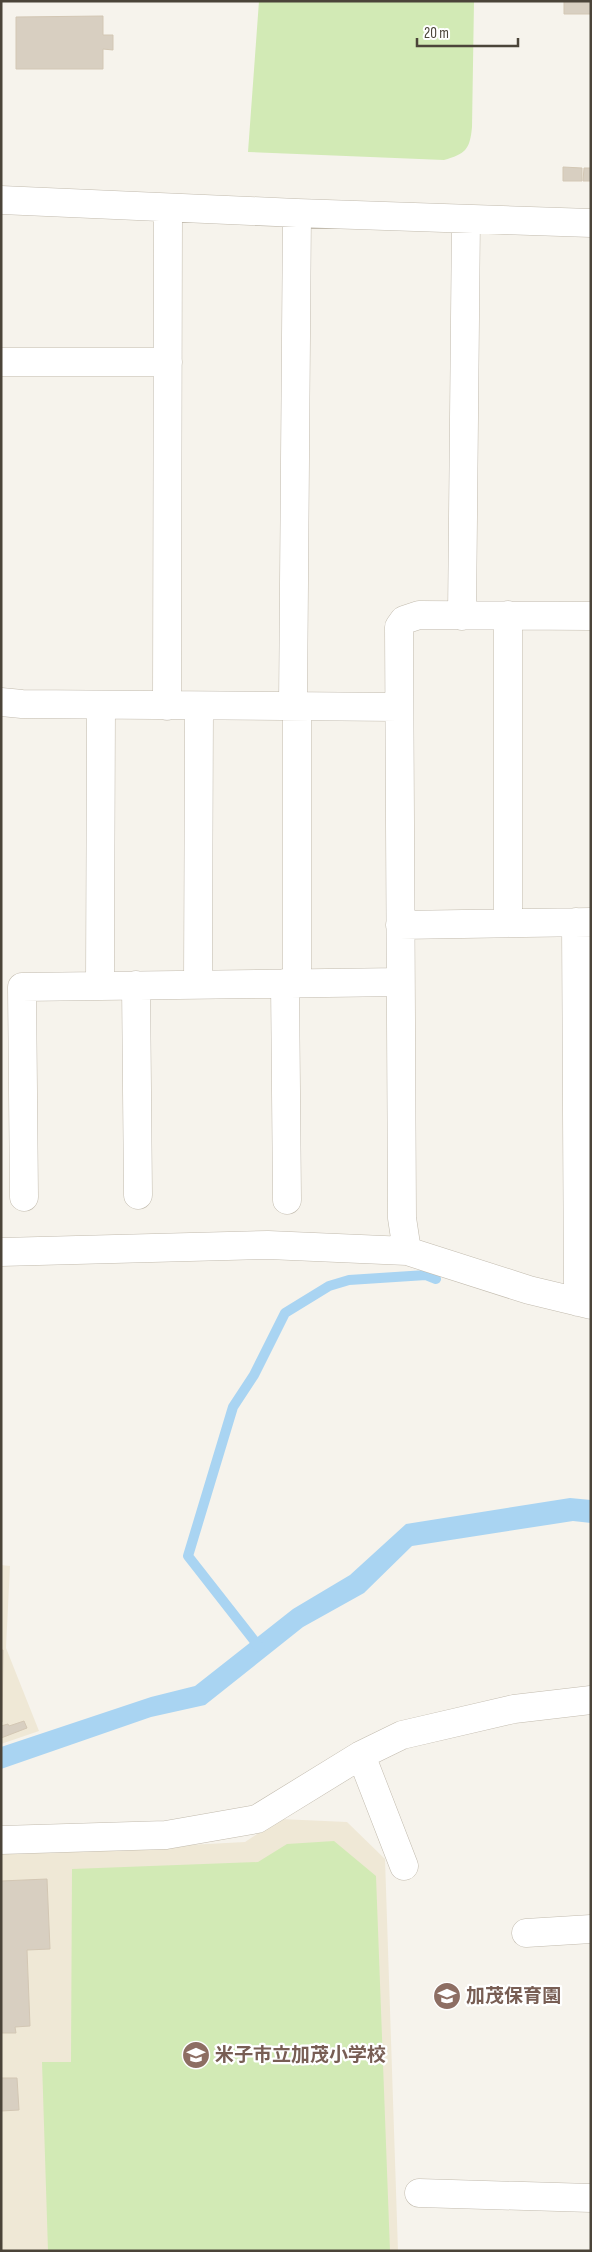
<svg xmlns="http://www.w3.org/2000/svg" width="592" height="2252" viewBox="0 0 592 2252" font-family="'Sofia Sans Condensed','Noto Sans JP',sans-serif">
<rect width="100%" height="100%" fill="#f6f3ec"/>
<path fill="#efe8d6" d="M1,1565L10,1566L6,1648L39,1731L1,1744Z
M280,1819L347,1822L385,1859L398,2251H1V1852L96,1850L245,1842Z"/>
<path fill="#d2eab5" d="M259,1H474L472,127C470,150 465,154 444,160L248,152Z
M334,1841L376,1876L390,2251H48L42,2062H71L72,1869L258,1862L287,1844Z"/>
<path fill="#a9d4f2" d="M570,1498L591,1500V1523L573,1521L412,1546L364,1593L303,1627L205,1705L151,1717L1,1769V1747L151,1697L195,1686L293,1609L350,1575L406,1524Z"/>
<g fill="none" stroke-linecap="round" stroke-linejoin="round">
<path stroke="#a9d4f2" stroke-width="10" d="M260,1648L188,1556L233,1407L254,1375L285,1313L329,1286L349,1280L426,1275L436,1279"/>
</g>
<path fill="#d8cfc1" stroke="#d3c7b4" d="M564,1H591V14H564Z
M103,16V35H113V50L103,49V69H16V17Z
M563,167L582,168V181H563Z
M584,168H591V181H583Z
M1,1650H3L2,1722H1Z
M24,1721L27,1728L1,1738V1726L8,1724L9,1726Z
M47,1879L50,1949L27,1950L30,2026L15,2027L16,2033H1V1881Z
M1,2078H17L19,2110L1,2111Z"/>
<g fill="none" stroke-linecap="round" stroke-linejoin="round">
<g stroke="#c2bbae" stroke-width="29">
<path id="minor" d="M1,200L297,213L591,223
M1,362H168
M462,616L466,219
M1,702L22,704L398,707
M167,706L168,208
M293,706L297,213
M576,922L578,1302
M508,923V615
M400,925L591,922
M285,983L287,1200
M297,983V707
M198,984L199,706
M100,985L101,705
M136,985L138,1195
M24,1197L22,987L400,982
M407,1251L402,1218L399,627L404,620L419,615L591,616
M1,1252L268,1245L407,1251L529,1290L591,1305
M361,1755L404,1866
M1,1840L166,1835L257,1819L361,1755L402,1735L514,1709L591,1700
M526,1933L591,1929
M419,2193L591,2198"/>
</g>
<use href="#minor" stroke="#fff" stroke-width="28"/>
</g>
<defs>
<g id="school-disc" transform="scale(1.4375)"><circle r="9.5" fill="#8d6e63" stroke="#fff"/><path d="M0-5L7-2L0 1L-7-2ZM-4 1L0 2.5L4 1V4Q0 6-4 4Z" fill="#fff"/></g>
</defs>
<g fill-rule="evenodd">
<use href="#school-disc" x="447" y="1996"/>
<use href="#school-disc" x="196" y="2055"/>
</g>
<g text-anchor="middle" dominant-baseline="central" stroke-width="4.5" stroke-linejoin="round" paint-order="stroke">
<g font-size="19" font-weight="bold" fill="#785e54" stroke="#fff" text-anchor="start">
<text x="466" y="1996">加茂保育園</text>
<text x="215" y="2055">米子市立加茂小学校</text>
</g>
</g>
<rect width="592" height="2252" fill="none" stroke="#4b4439" stroke-width="5"/>
<path d="M417 38v8h101v-8" fill="none" stroke="#4b4439" stroke-width="2.5"/>
<text x="424" y="38" font-size="15" fill="#4b4439" stroke="#ffffff" stroke-width="4" paint-order="stroke">20 m</text>
</svg>
